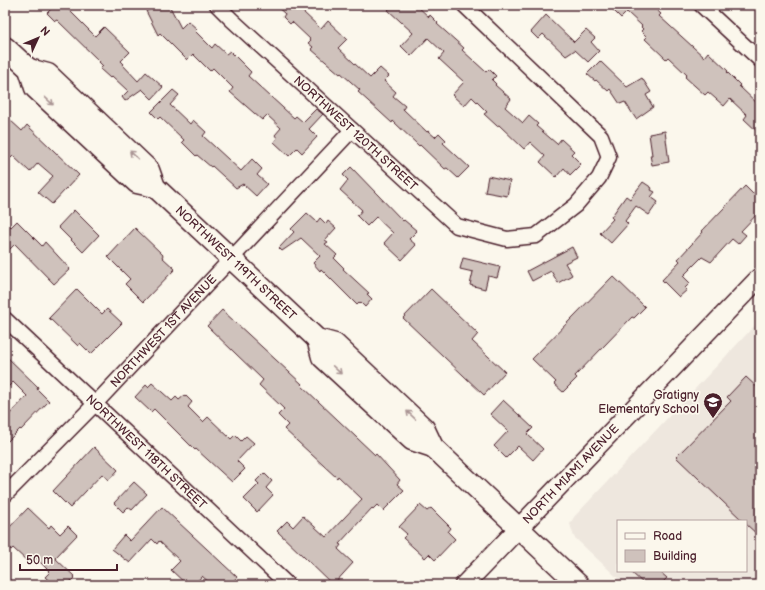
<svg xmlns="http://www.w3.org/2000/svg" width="765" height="590" viewBox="0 0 765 590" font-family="'Balsamiq Sans',sans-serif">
<rect width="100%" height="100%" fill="#fbf7ec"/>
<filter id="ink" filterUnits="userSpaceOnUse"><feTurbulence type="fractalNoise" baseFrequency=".025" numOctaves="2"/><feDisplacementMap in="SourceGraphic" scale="8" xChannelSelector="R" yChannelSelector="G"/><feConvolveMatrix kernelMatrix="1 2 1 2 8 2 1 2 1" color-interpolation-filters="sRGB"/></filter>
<g filter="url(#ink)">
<path fill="#eee7de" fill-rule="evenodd" d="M760,320V585H625L574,537L570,524L574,517ZM618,521H746V571H618Z"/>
<path fill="#cfc2bc" stroke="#4a1f2b" d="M55,5H64L95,36L104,27L130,52L121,61L123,63L122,64L138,81L146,72L163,87L152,99L142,89L125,101L122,97L128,91L112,76L110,78L100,69L103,66L99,62H100L57,20L55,21L47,13Z
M159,5H169L181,28L188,21L197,29L195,31L212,48L215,44L226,54L230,51L251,72L248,76L294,118L296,116L303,122L316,109L323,114L309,129L317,137L302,153L297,148L289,156L274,142L277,138L275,135L281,128L267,115L262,120L230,92L233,88L213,68L210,71L193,54L187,60L160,33L158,35L146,11Z
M275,5H305L301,10L321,29L328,21L347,39L338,48L370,78L380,68L389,76L384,81L396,92L393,96L405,106L403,109L427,132L428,131L435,137L439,133L446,140L443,143L469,167L458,178L447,168L445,169L420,145L419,146L393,121L392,123L368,101L358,92L360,90L341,73L340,74L311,49L313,47L308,43L311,40L292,22L290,24L283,17L285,14Z
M393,5H416L429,17L430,15L438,23L437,24L464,48L462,50L486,72L489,69L496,76L492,80L496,84L495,85L511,99L505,107L523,123L529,116L538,124L536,126L557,144L561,139L574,151L571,154L581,164L570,175L564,168L556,177L540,162L545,156L530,142L524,149L499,125L497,126L484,114L487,112L472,97L464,106L452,95L464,82L439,59L444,53L428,38L411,56L401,46L413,33L388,10Z
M608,5H651L661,14L659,16L704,57L708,52L728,71L727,72L740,85L739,86L760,106V134L744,119L747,115L730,99L724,106L708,92L705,95L685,77L687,75L668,57L666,59L645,39L647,37L641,31L643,29L641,27L642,26L627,12L621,18Z
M546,15L574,42L586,30L595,38L591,42L599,51L588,62L575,50L566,56L543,34L538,39L531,32Z
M600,61L627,87L642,78L651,92L646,95L653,107L636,119L625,102L620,104L610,89L608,91L596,80L595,81L587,74Z
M173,90L179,95L170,105L190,124L193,120L206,132L203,136L241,171L252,159L262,169L257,175L267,184L256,196L243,184L236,188L212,166L211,167L197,155L196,156L182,142L184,140L160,117L158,119L151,112Z
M10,120L22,131L27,125L79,175L52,204L38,192L53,176L38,163L30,172L13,156L11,158L5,152V125Z
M665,131L669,162L652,165L650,155H652L649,134Z
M351,167L403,221L404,220L417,231L409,239L416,245L402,260L384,243L393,233L376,217L367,226L357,216L362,210L340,190L348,180L343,175Z
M488,176L510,181L507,196L485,192Z
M643,182L652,188L651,190L655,192L651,197L658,202L649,215L636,206L625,221L628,224L611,243L600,233L613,219L611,217L626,196L630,199Z
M745,186L753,194L760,186V211L741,231L746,235L738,244L732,239L711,262L702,257L683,276L690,283L685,288L687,290L679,297L662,280L680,261L678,259L703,232L702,231Z
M74,210L99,235L83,252L58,227Z
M307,213L317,222L320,218L326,224L328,221L336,228L325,240L328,242L325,244L337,255L334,258L344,268L343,269L369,293L367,294L372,299L365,307L360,302L357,305L321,269L320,271L313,263L320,256L301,238L282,251L279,248L294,232L291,229Z
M5,221L11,227L17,221L42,246L45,242L70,269L54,284L15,244L5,254Z
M135,228L163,255L162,257L175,269L143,302L125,284L130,279L108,257Z
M572,247L577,257L565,263L572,275L558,283L551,271L532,281L527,271Z
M463,258L500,267L497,278L488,276L485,289L470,285L473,272L460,269Z
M613,276L645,307L634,318L632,317L575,376L577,378L563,392L554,384L556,382L532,359Z
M77,289L102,314L107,309L122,323L91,354L80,343L78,346L49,318Z
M431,289L478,334L472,341L505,372L484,395L403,318Z
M222,310L302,384L301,385L375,455L376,454L400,480L397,484L404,490L383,511L377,505L373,509L372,508L339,544L341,545L338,549L353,563L333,585L277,531L287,521L293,527L303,516L326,537L362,499L338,476L337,478L284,429L288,425L278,415L284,409L259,385L263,380L207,326Z
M5,355L38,387L37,389L49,401L21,430L20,429L5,444V419L27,396L13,382L5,390Z
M746,377L760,390V537L746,524V521H743L676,457L731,401L727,397Z
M152,383L172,401L176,397L179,400L185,395L192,402L188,407L203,422L208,417L231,439L235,435L241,441L246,436L254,443L237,461L245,469L232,482L196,449L195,450L154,409L151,412L135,397L146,385L148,387Z
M503,400L533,428L527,434L543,449L533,460L518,446L506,458L494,446L508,431L490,414Z
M94,447L118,470L109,480L102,474L70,508L53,491Z
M264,473L272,481L266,488L273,495L257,512L244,499L259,484L256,481Z
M134,482L147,494L132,510L128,507L123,512L114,503Z
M420,505L427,511L431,508L451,528L448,532L455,539L435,560L429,554L425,558L403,538L407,534L399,527Z
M162,507L237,577L230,585H212L202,576L194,585H187L171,570L180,561L159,541L157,544L152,539L130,563L112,549L124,535L130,541Z
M28,508L49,528L51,525L60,534L68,526L77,535L55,558L75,577L67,585H54L45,577L50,572L34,556L28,562L13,548L11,550L5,543V532Z
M630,571H659L667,578L660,585H645Z"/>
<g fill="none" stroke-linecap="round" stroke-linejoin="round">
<g stroke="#4a1f2b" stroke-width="17">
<g id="minor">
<path id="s1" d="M217,5L232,20L457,226L507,239L536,236L576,205L599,178L609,157L601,136L464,5"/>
<path d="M701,5L760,60"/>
<path id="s2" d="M5,319L288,585"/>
<path id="s3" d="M5,495L95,404L352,130"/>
</g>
</g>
<g stroke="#4a1f2b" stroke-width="21">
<g id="tertiary">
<path id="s4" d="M464,585L760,277"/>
</g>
</g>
<g stroke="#4a1f2b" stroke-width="23">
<g id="secondary">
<path d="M5,47L29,69L35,88L137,183L155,187"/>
<path id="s5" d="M29,69L48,74L149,170L155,187L317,339L335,344L424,428L433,447L579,585"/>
<path d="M317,339L322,357L412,440L433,447"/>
</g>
</g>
<use href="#minor" stroke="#fbf7ec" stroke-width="14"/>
<use href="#tertiary" stroke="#fbf7ec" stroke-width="18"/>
<use href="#secondary" stroke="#fbf7ec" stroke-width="20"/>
</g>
<defs><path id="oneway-shaft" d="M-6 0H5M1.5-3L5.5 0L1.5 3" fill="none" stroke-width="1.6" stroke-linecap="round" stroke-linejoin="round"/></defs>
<g stroke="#ab9695">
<use href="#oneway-shaft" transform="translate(49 101) rotate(43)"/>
<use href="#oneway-shaft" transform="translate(134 155) rotate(-137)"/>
<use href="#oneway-shaft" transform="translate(337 370) rotate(43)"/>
<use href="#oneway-shaft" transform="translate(411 415) rotate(-137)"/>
</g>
</g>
<defs>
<g id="school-pin" transform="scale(1)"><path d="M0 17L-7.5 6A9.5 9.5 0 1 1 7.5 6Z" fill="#4a1f2b" stroke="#fbf7ec"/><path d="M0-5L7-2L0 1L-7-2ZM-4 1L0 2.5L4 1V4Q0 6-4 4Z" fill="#fff"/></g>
</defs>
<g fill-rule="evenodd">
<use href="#school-pin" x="713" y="402"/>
</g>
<g text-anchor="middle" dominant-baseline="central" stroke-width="3.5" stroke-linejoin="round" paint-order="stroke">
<g font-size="12" fill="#4a1f2b" stroke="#fbf7ec">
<text stroke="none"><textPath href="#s1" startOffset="189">NORTHWEST 120TH STREET</textPath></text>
<text stroke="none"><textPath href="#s5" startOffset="288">NORTHWEST 119TH STREET</textPath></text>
<text stroke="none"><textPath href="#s3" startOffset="228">NORTHWEST 1ST AVENUE</textPath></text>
<text stroke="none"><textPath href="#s2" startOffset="194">NORTHWEST 118TH STREET</textPath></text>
<text stroke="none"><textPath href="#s4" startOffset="154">NORTH MIAMI AVENUE</textPath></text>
</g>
<g font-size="12" fill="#4a1f2b" stroke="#fbf7ec" text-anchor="end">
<text x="699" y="395">Gratigny<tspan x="699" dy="14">Elementary School</tspan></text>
</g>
</g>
<rect width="765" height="590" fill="none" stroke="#fbf7ec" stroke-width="20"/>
<rect x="10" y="10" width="745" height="570" fill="none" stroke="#4a1f2b" stroke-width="1.5" filter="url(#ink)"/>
<rect x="617" y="520" width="130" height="52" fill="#fbf7ec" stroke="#b4a19f"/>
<rect x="625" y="533" width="20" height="6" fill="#fbf7ec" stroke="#b4a19f"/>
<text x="653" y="540" font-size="12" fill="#4a1f2b">Road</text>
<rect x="625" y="550" width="20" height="12" fill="#cfc2bc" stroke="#b4a19f"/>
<text x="653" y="560" font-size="12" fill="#4a1f2b">Building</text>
<g transform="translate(38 38) rotate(46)" stroke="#fbf7ec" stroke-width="3" paint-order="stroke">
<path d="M0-3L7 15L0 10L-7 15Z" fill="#4a1f2b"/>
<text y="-6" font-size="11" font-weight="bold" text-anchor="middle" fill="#4a1f2b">N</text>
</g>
<path d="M20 564v6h97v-6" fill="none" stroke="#4a1f2b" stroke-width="2"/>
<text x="26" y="564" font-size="12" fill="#4a1f2b" stroke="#fbf7ec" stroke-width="3" paint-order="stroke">50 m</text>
</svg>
